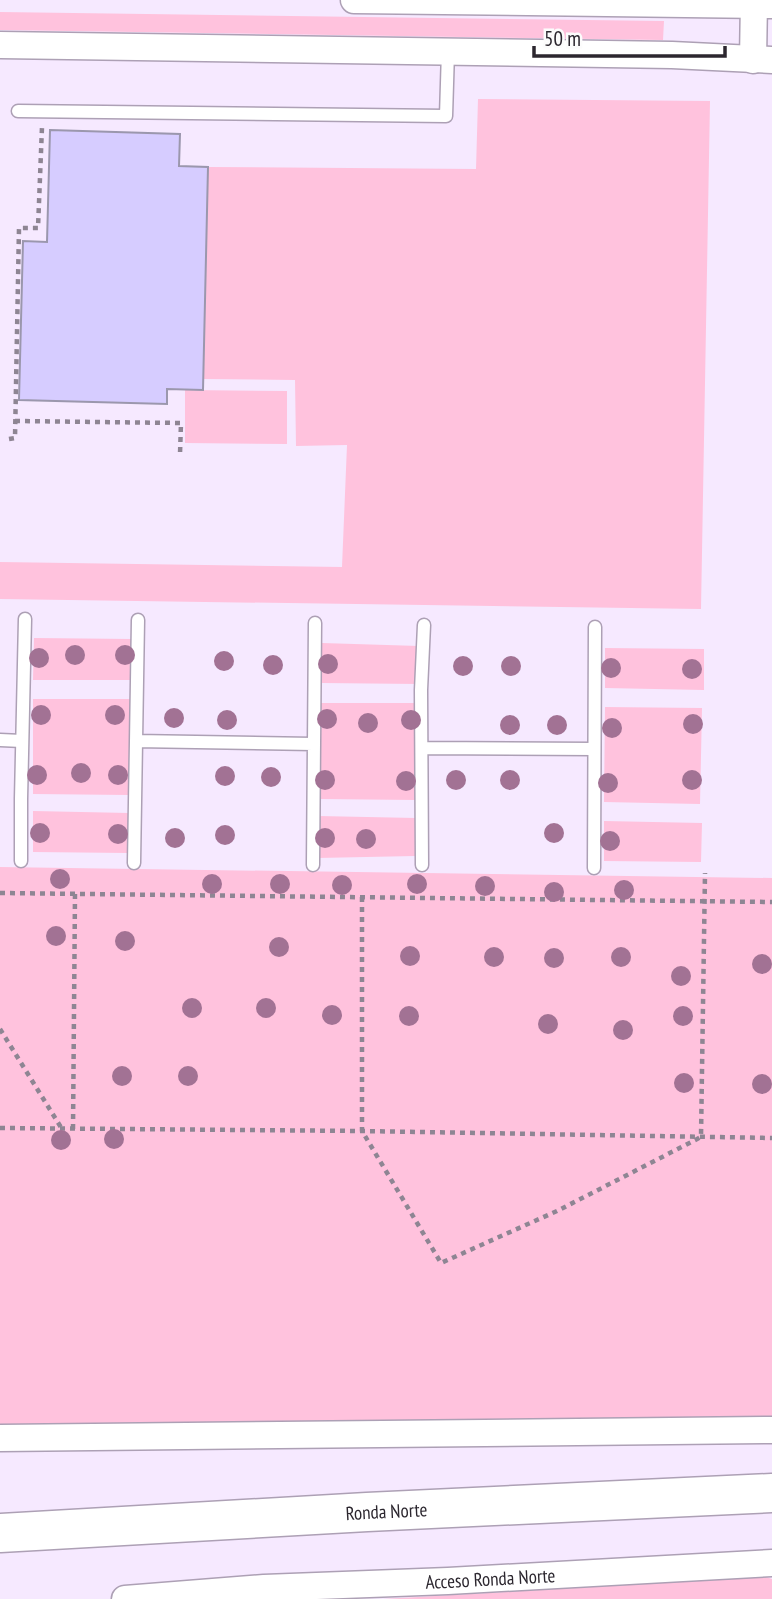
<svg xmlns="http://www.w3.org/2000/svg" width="772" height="1599" viewBox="0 0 772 1599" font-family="'PT Sans Narrow',sans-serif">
<rect width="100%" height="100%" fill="#f6e9ff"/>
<path fill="#ffc2dd" d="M0,12L664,21L663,40L0,30Z
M478,99L710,101L701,609L0,599V562L342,567L347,445L296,446L295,380L203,379L208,167L476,169Z
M185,390L287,391V444L185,443Z
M34,638L132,639L131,680H33Z
M322,643L419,646V684L321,683Z
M605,648L704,649V690L605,688Z
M33,699H131L129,795L33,794Z
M320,703H418L416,800L319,799Z
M605,707L702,708L700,804L604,802Z
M33,811L129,813L128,853L33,852Z
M318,816L416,818L415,856L317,858Z
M604,821L702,823L701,862L604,861Z
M0,867L772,878V1417L566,1421L0,1425Z
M766,1577L772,1579V1599H383Z"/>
<path fill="#d6ccff" stroke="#9b97ad" stroke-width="2" d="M50,130L180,134L179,166L208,167L203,390L167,389V404L19,400L23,241L47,242Z"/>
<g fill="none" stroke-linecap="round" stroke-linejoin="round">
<g stroke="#ada0b5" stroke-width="15">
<path id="service" d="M18,111L446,116L448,51
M0,740L22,741
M136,741L313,744
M422,748L594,749
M21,861V799L25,619
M134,863L138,620
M313,865L315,623
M422,865L421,690L424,625
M594,868L595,627"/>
</g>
<g stroke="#ada0b5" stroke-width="29">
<g id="minor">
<path d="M354,0L772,5"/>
<path d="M0,45L672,55L772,60"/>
<path d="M753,60L754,0"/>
<path d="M0,1438L772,1430"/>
<path id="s1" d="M125,1599L264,1588L448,1581L772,1563"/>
</g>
</g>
<g stroke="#ada0b5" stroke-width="41">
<g id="trunk">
<path id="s2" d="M0,1533L367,1512L772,1493"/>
</g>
</g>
<path stroke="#8e8593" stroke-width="4.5" stroke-dasharray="5 5" stroke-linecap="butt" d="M15,421L181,423L180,454
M9,439L15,438L19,228H38L42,127
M0,893L772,902
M362,897V1131L441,1263L557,1211L701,1137L705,873
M0,1029L62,1129
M0,1128L362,1131L772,1138
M73,1129L75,894"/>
<use href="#service" stroke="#fff" stroke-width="12"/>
<use href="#minor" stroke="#fff" stroke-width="26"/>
<use href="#trunk" stroke="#fff" stroke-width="38"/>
</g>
<g fill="#a27294">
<circle cx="75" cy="655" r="10"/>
<circle cx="125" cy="655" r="10"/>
<circle cx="39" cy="658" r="10"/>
<circle cx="224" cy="661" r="10"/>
<circle cx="328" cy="664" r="10"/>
<circle cx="273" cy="665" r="10"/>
<circle cx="463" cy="666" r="10"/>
<circle cx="511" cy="666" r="10"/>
<circle cx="611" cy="668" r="10"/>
<circle cx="692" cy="669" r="10"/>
<circle cx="41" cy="715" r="10"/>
<circle cx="115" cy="715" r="10"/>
<circle cx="174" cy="718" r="10"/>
<circle cx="327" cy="719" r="10"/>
<circle cx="227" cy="720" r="10"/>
<circle cx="411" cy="720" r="10"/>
<circle cx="368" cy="723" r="10"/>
<circle cx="693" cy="724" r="10"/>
<circle cx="510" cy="725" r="10"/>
<circle cx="557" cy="725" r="10"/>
<circle cx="612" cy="728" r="10"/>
<circle cx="81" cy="773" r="10"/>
<circle cx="37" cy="775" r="10"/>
<circle cx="118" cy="775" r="10"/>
<circle cx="225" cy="776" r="10"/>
<circle cx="271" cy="777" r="10"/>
<circle cx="325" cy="780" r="10"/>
<circle cx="456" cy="780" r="10"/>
<circle cx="510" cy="780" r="10"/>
<circle cx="692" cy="780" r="10"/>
<circle cx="406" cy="781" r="10"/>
<circle cx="608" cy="783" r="10"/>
<circle cx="40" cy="833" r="10"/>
<circle cx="554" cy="833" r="10"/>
<circle cx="118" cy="834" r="10"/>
<circle cx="225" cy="835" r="10"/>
<circle cx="175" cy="838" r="10"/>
<circle cx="325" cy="838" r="10"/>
<circle cx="366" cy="839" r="10"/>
<circle cx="610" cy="841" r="10"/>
<circle cx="60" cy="879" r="10"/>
<circle cx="212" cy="884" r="10"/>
<circle cx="280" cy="884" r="10"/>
<circle cx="417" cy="884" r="10"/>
<circle cx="342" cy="885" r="10"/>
<circle cx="485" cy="886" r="10"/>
<circle cx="624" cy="890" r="10"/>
<circle cx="554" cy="892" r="10"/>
<circle cx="56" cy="936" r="10"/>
<circle cx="125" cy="941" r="10"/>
<circle cx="279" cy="947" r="10"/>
<circle cx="410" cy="956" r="10"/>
<circle cx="494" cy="957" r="10"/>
<circle cx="621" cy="957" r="10"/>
<circle cx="554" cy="958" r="10"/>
<circle cx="762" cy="964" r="10"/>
<circle cx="681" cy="976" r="10"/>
<circle cx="192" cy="1008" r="10"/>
<circle cx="266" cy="1008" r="10"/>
<circle cx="332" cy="1015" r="10"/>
<circle cx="409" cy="1016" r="10"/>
<circle cx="683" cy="1016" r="10"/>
<circle cx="548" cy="1024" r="10"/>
<circle cx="623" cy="1030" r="10"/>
<circle cx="122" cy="1076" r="10"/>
<circle cx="188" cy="1076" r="10"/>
<circle cx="684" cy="1083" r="10"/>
<circle cx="762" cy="1084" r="10"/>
<circle cx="114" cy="1139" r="10"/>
<circle cx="61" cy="1140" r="10"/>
</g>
<g text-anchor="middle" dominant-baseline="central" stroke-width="5" stroke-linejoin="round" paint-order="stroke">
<g font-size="19" fill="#2c272f" stroke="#fcfcfc">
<text stroke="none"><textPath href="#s2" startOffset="387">Ronda Norte</textPath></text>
<text stroke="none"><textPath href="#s1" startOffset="366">Acceso Ronda Norte</textPath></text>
</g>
</g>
<path d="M534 46v10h191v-10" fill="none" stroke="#2c272f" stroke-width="3.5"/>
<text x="544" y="46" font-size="21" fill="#2c272f" stroke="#fcfcfc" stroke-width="5" paint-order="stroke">50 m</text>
</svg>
